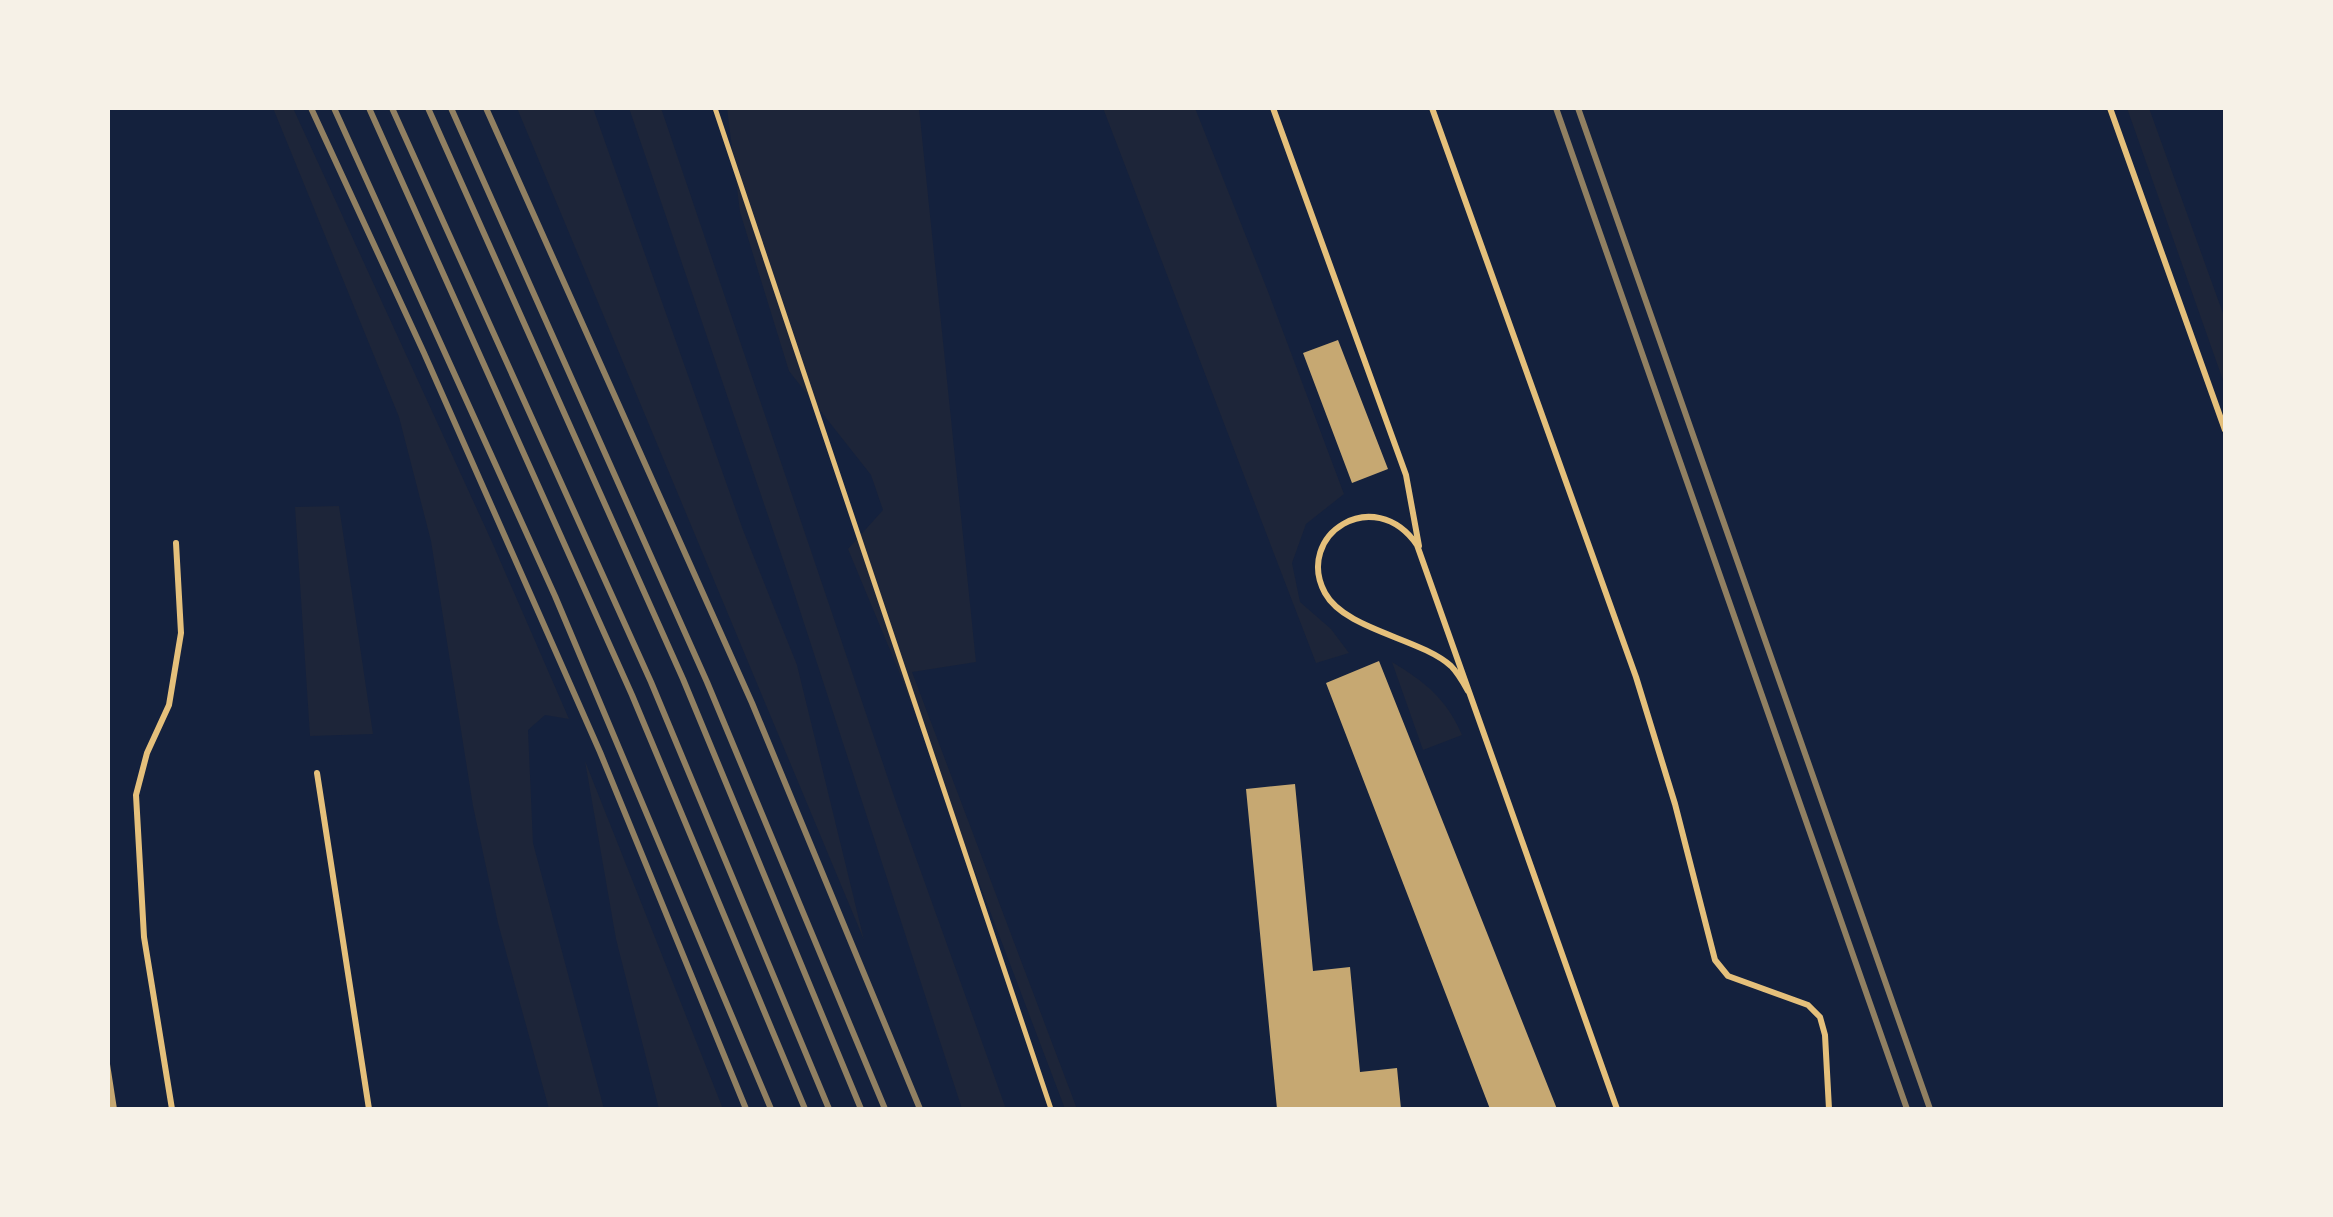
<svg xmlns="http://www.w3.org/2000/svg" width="2333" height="1217" viewBox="0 0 2333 1217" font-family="'Fira Sans',sans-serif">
<rect width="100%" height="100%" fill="#14213d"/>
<path fill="#1d2539" d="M273,108H293L492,542L569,719L545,715L528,730L533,843L604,1109H549L498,923L473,806L431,541L399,417Z
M517,108H593L743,530L797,665L864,940Z
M629,108H661L897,805L1006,1109H962L791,583Z
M727,108H919L976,662L912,672L1077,1109H1065L900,674L848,549L883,510L871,475L789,371L740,212Z
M1103,108H1195L1267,289L1344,494L1306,524L1292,563L1300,602L1331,629L1349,653L1316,663Z
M2127,108H2149L2225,319V386Z
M339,506L373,734L310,736L295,507Z
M1392,662C1425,682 1446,698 1462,735L1423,750Z
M585,761L723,1109H659L616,939Z"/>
<path fill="#c6a872" d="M1338,340L1388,469L1352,483L1303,353Z
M1379,661L1557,1109H1490L1326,683Z
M1295,784L1313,971L1350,967L1360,1072L1397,1068L1401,1109H1277L1246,789Z
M108,1064H110L117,1109H108Z"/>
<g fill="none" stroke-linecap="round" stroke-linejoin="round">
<path stroke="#e5c07b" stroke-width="5" d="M715,108L1051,1109"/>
<path stroke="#e5c07b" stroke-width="6" d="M1273,108L1406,475L1419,546
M1432,108L1636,677L1675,804L1715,960L1728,976L1808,1005L1820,1017L1825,1035L1829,1109
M2110,108L2225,430
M1468,691C1463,682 1458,673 1451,666C1420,638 1345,630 1325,593C1294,535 1374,483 1417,545L1617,1109
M317,773L369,1109
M172,1109L144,937L136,795L147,753L169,705L181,633L176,543"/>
<path stroke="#918062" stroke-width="6" d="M311,108L424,353L600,752L746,1109
M334,108L555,596L771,1109
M369,108L632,695L805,1109
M392,108L651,682L829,1109
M428,108L683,679L861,1109
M451,108L707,682L885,1109
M486,108L752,703L920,1109
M1556,108L1907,1109
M1578,108L1930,1109"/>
</g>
<rect width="2333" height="1217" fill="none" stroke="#f6f1e7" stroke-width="220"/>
</svg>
